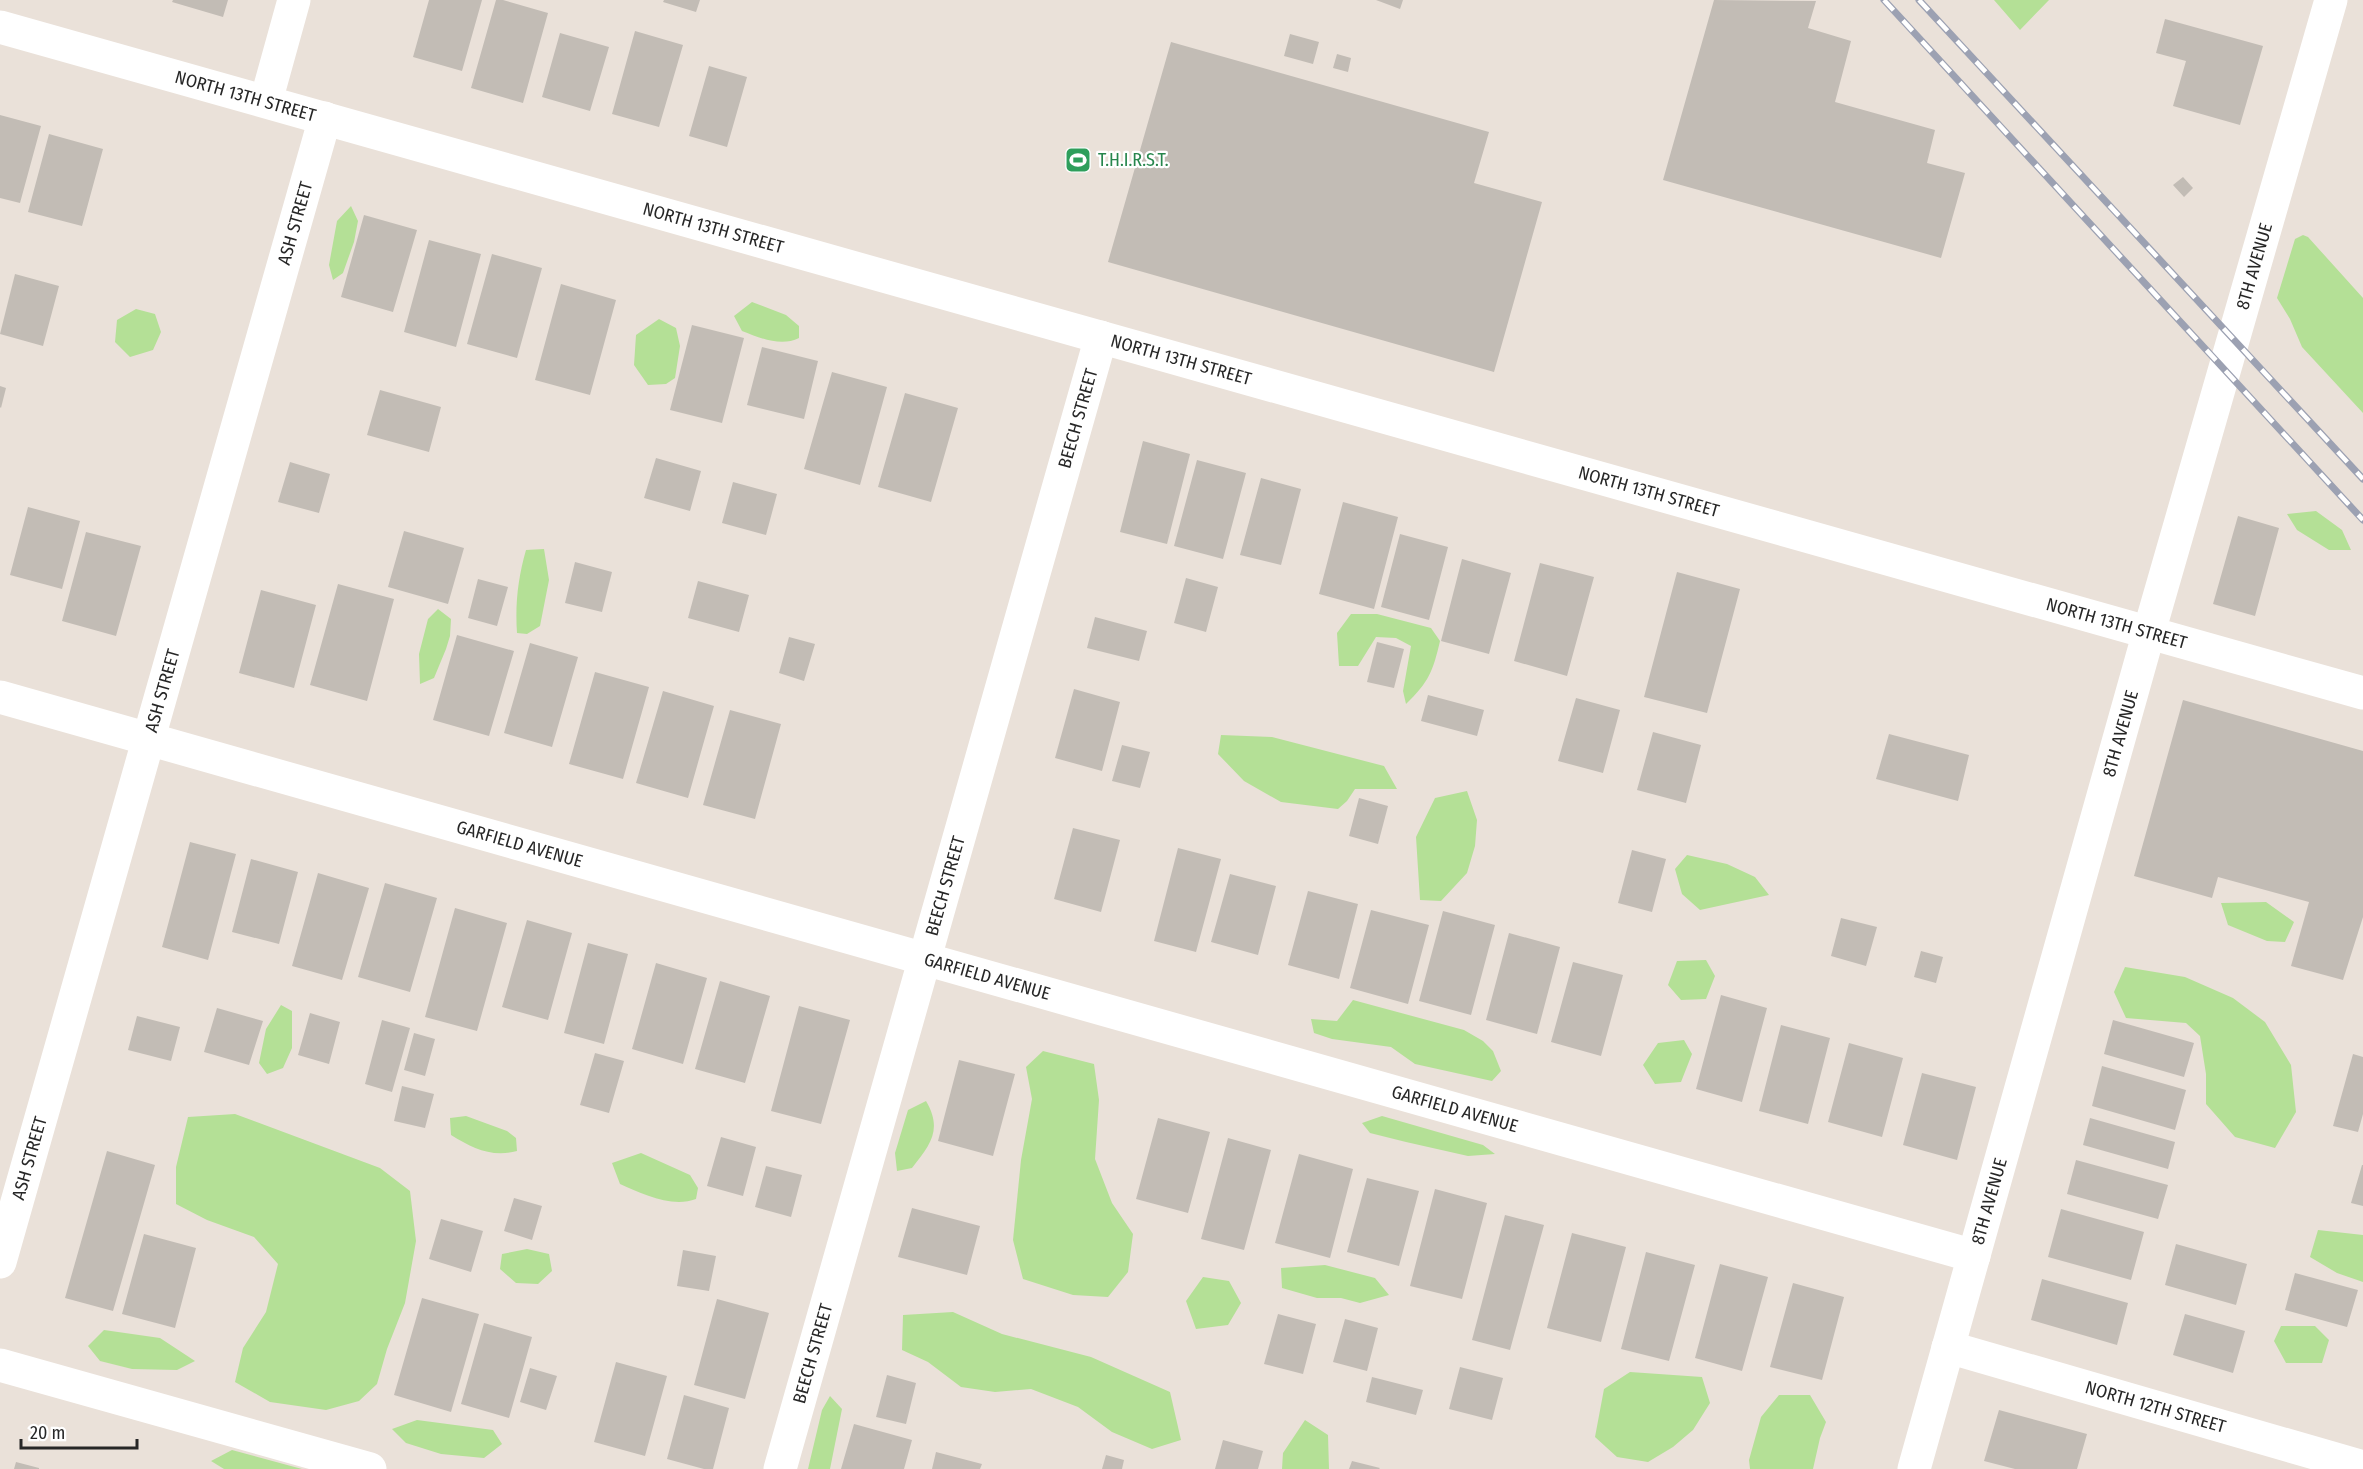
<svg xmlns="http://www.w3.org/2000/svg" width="2363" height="1469" viewBox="0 0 2363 1469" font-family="'Fira Sans Condensed',sans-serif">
<rect width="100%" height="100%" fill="#eae1d9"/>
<path fill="#b4e096" d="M1994,0H2049L2020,30Z
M351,206L358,221L354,242L343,273L333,280L329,265L337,221Z
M2303,235L2308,237L2363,298V413L2302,347L2290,319L2277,298L2295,239Z
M752,302L786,315L799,326V338C781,347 760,338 742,331L734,316Z
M136,309L155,314L161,332L153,350L130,357L115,342L117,320Z
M659,319L676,328L680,346L675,378L666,384L648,385L634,365L636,335Z
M2316,511L2342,530L2351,550H2329L2297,530L2287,514Z
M544,549L549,580L540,626L527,634L517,633C515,604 518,578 526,550Z
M438,609L451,619L450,636L446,649L434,678L420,684L419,654L428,619Z
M1351,614H1377L1431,628L1440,641C1433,671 1429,682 1406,704L1403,691L1411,646L1396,638L1376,637L1358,666H1339L1337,633Z
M1221,735L1272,737L1384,766L1397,789H1355L1347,801L1338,809L1281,802L1244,781L1218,754Z
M1467,791L1477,820L1475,846L1467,873L1441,901L1420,900L1416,837L1435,798Z
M1687,855L1727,864L1755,877L1769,895L1700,910L1682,894L1675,869Z
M2266,902L2294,922L2285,942L2267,941L2228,925L2221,903Z
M1706,960L1715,976L1706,999L1681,1000L1668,985L1677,961Z
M2125,967L2185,977L2233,998L2265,1022L2291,1065L2296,1112L2275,1148L2235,1137L2206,1104V1074L2200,1036L2186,1023L2126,1018L2114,992Z
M1353,1000L1464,1030L1483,1041L1493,1051L1501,1071L1492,1081L1415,1064L1391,1047L1332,1039L1314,1033L1311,1019L1337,1021Z
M281,1005L292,1011V1048L283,1068L267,1074L259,1063L266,1029Z
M1684,1040L1692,1054L1681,1082L1655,1084L1643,1065L1658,1043Z
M1043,1051L1094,1064L1099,1100L1095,1159L1112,1203L1133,1234L1128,1272L1108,1297L1073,1295L1023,1279L1013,1240L1021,1160L1032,1099L1026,1067Z
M926,1101C943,1130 930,1145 912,1168L897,1171L895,1153L908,1110Z
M235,1114L380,1168L410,1191L416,1241L405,1303L387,1349L377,1384L359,1401L326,1410L270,1402L235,1382L243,1348L266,1312L278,1264L254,1237L207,1220L176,1204V1167L188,1117Z
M466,1116L507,1131L516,1138L517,1151C492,1158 472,1148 451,1135L450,1118Z
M1382,1116L1483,1145L1495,1154L1468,1156L1406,1142L1370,1133L1362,1123Z
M641,1153L690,1175L698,1188L696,1199C672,1208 642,1194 620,1184L612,1163Z
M2318,1230L2363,1235V1282L2337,1273L2310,1257Z
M527,1249L549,1254L552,1271L538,1284L516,1283L500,1269L502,1254Z
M1325,1265L1375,1278L1389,1295L1360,1303L1341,1298H1317L1282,1288L1281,1268Z
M1203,1277L1229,1281L1241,1303L1228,1325L1196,1329L1186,1301Z
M953,1312L1002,1334L1091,1357L1170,1392L1181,1440L1152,1449L1112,1432L1078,1407L1031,1389L995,1392L961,1387L928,1362L902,1350L903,1315Z
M2281,1326H2315L2329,1340L2322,1363H2286L2274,1341Z
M104,1330L160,1338L195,1361L177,1370L132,1369L100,1361L88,1346Z
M1630,1372L1702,1377L1710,1403L1693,1430L1673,1447L1648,1462L1617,1457L1595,1437L1604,1389Z
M1779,1395H1810L1826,1422L1820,1438L1813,1469H1750L1749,1460L1761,1417Z
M830,1396L842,1409L830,1469H808L822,1410Z
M417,1420L493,1430L502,1444L484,1458L441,1454L406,1443L392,1429Z
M1305,1420L1328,1435L1329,1469H1282L1283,1453Z
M232,1450L302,1469H224L211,1461Z"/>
<path fill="#c2bcb5" d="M173,0H228L223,17L172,2Z
M429,0H482L462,71L413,57Z
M496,0H503L548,13L523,103L471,88Z
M664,0H700L696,12L663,2Z
M1376,0H1403L1400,9Z
M1714,0L1816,1L1808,28L1851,41L1835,102L1935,130L1927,163L1965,173L1941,258L1663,180Z
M2165,19L2263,46L2240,125L2173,106L2186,61L2156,53Z
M635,31L683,45L659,127L612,114Z
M560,33L609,47L590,111L542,97Z
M1290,34L1319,42L1313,64L1284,56Z
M1171,42L1489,132L1474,183L1542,202L1494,372L1108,262Z
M1337,54L1351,58L1348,72L1333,68Z
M709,66L747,77L727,147L689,136Z
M0,115L41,126L20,203L0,198Z
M49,134L103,149L82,226L28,212Z
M2183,177L2193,188L2184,197L2173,185Z
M364,215L417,230L393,312L341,297Z
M429,240L481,254L456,347L404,332Z
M492,254L542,268L517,358L467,344Z
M15,274L59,286L43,346L0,334Z
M561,284L616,300L590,395L535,380Z
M692,325L744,338L722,423L670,410Z
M762,347L818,361L804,419L747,405Z
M832,372L887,387L860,485L804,469Z
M0,386L6,388L1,408L0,407Z
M380,390L441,407L429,452L367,435Z
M905,393L958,408L931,502L878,487Z
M1143,441L1190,454L1167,544L1120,532Z
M656,458L701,471L690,511L644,498Z
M1197,460L1246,473L1223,559L1174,546Z
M290,462L330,474L319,513L278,502Z
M1261,478L1301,489L1281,565L1240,555Z
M733,482L777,494L766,535L722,523Z
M1343,502L1398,517L1374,609L1319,594Z
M28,507L80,521L62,589L10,575Z
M2238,516L2279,528L2255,616L2213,604Z
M404,531L464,548L448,604L388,587Z
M86,532L141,546L116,636L62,621Z
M1400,534L1448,547L1429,620L1381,607Z
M1462,559L1511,573L1489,654L1441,641Z
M575,562L612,572L602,612L565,603Z
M1540,563L1594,577L1567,676L1514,661Z
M1677,572L1740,589L1707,713L1644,697Z
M1186,578L1218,587L1206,632L1174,623Z
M478,579L508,587L497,626L468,618Z
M698,581L749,595L739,632L688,618Z
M338,584L394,599L367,701L310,685Z
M261,590L316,605L294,688L239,673Z
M1095,617L1147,631L1139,661L1087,648Z
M457,635L514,651L489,736L433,720Z
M789,637L815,644L804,681L779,673Z
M1377,642L1404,649L1394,688L1367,682Z
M530,643L578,657L552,747L504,733Z
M595,672L649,687L623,779L569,764Z
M1074,689L1120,702L1102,771L1055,758Z
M663,691L714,706L688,798L636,783Z
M1428,695L1484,710L1477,736L1421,721Z
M1576,698L1620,710L1603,773L1558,761Z
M2183,700L2363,751V917L2343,980L2291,966L2309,902L2218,877L2212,898L2134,876Z
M730,710L781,724L755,819L703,805Z
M1653,732L1701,745L1686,803L1637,790Z
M1889,734L1969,755L1958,801L1876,779Z
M1122,745L1150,752L1140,788L1112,781Z
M1359,798L1388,806L1378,844L1349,836Z
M1073,828L1120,840L1101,912L1054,899Z
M190,842L236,854L208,960L162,947Z
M1178,848L1221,859L1196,952L1154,941Z
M1632,850L1666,859L1652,912L1618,903Z
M251,859L298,872L279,944L232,932Z
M318,873L369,888L342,980L292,966Z
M1230,874L1276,886L1258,955L1211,942Z
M385,883L437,898L410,992L358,977Z
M1308,891L1358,904L1339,979L1288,965Z
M455,908L507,923L477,1031L425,1017Z
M1371,910L1429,925L1408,1004L1350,988Z
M1443,911L1495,925L1471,1015L1419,1001Z
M1841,918L1877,927L1866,966L1831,956Z
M527,920L572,933L548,1020L502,1007Z
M1509,933L1560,947L1537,1034L1486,1020Z
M588,943L628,954L604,1044L564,1033Z
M1921,951L1943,957L1936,983L1914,977Z
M1573,962L1623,975L1601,1056L1551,1042Z
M656,963L707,978L683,1064L632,1049Z
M720,981L770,996L745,1083L695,1069Z
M1721,995L1767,1008L1742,1102L1696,1089Z
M799,1006L850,1020L821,1124L771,1111Z
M217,1008L263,1021L249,1065L204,1052Z
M310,1013L340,1022L329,1064L298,1055Z
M137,1016L180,1027L171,1061L128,1050Z
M382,1020L410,1028L392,1092L365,1084Z
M2113,1020L2194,1043L2184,1077L2104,1054Z
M1781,1025L1830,1038L1808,1124L1759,1111Z
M414,1033L435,1039L425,1076L404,1070Z
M1849,1043L1903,1058L1882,1137L1828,1122Z
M595,1053L624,1061L609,1113L580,1105Z
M2353,1054L2363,1057V1114L2358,1132L2333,1126Z
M959,1060L1015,1074L993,1156L938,1141Z
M2102,1066L2186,1090L2175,1130L2092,1106Z
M1922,1073L1976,1087L1957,1160L1903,1145Z
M402,1086L434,1094L425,1128L394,1121Z
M1158,1118L1210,1132L1188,1213L1136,1199Z
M2090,1118L2175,1142L2168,1169L2083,1145Z
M721,1137L756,1147L743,1196L707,1186Z
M1228,1138L1271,1150L1244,1250L1201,1239Z
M107,1151L155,1165L113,1311L65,1298Z
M1299,1154L1353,1169L1330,1258L1275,1243Z
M2076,1160L2168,1185L2158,1219L2067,1194Z
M2362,1165H2363V1206L2351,1203Z
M766,1166L802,1175L791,1217L755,1207Z
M1367,1178L1419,1191L1399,1266L1347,1252Z
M1435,1189L1487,1203L1462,1299L1410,1286Z
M514,1198L542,1206L532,1240L504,1231Z
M912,1208L980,1226L967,1275L898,1257Z
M2061,1209L2144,1232L2131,1280L2048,1257Z
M1505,1215L1544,1225L1510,1350L1472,1340Z
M441,1219L483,1231L471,1272L429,1259Z
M1572,1233L1626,1247L1601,1342L1547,1328Z
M144,1234L196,1248L175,1328L122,1314Z
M2176,1244L2247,1264L2236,1305L2165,1285Z
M683,1250L716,1256L709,1291L677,1286Z
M1646,1252L1695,1265L1669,1361L1621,1349Z
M1720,1264L1768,1277L1742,1371L1695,1358Z
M2295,1273L2358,1290L2347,1327L2285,1310Z
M2042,1279L2128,1303L2117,1345L2031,1320Z
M1793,1283L1844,1297L1822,1380L1770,1367Z
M422,1298L479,1314L451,1412L394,1395Z
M717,1299L769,1313L745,1399L694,1385Z
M1278,1314L1316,1324L1303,1374L1264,1364Z
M2185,1314L2245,1331L2233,1373L2173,1355Z
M1345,1319L1378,1328L1367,1371L1333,1362Z
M484,1323L532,1337L509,1418L461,1404Z
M616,1362L667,1376L645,1456L594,1442Z
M1460,1367L1503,1378L1492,1420L1449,1409Z
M530,1368L557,1376L546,1410L520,1402Z
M887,1375L916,1383L906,1424L876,1417Z
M1372,1377L1423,1390L1416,1415L1366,1402Z
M684,1395L729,1408L713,1469H704L667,1459Z
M1999,1410L2087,1434L2077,1469H2015L1984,1461Z
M854,1424L912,1440L904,1469H841Z
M1223,1440L1263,1451L1258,1469H1215Z
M936,1452L982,1464L980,1469H932Z
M1106,1455L1124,1460L1122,1469H1102Z
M1352,1461L1380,1468L1379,1469H1349Z
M16,1462L39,1468V1469H14Z"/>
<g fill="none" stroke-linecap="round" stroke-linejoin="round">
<g stroke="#fff" stroke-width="33">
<path d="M266,101L294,0"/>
<path id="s1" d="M0,697L1974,1256"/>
<path id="s2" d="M0,1262L325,118"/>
<path id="s3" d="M1948,1347L2363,1467"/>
<path d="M0,1365L370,1469"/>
<path id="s4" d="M780,1469L1101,337"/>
</g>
<g stroke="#fff" stroke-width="33">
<path id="s5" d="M0,27L2363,693"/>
<path id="s6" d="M1914,1469L2149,632L2331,0"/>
</g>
<g stroke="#9ca1b2" stroke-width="7">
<path id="rail" d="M1884,0L2363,520
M1919,0L2363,479"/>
</g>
<use href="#rail" stroke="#fff" stroke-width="4.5" stroke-dasharray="14" stroke-linecap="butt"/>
</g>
<defs>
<g id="stadium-square" transform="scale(1.35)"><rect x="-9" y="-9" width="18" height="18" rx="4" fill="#2e9e5b" stroke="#fff"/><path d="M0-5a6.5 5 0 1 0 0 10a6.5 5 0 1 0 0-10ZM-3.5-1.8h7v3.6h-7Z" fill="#fff"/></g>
</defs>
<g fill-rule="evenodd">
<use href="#stadium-square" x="1078" y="160"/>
</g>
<g text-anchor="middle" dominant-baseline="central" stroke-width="4.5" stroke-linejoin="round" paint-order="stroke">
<g font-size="18" fill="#272727" stroke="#fff">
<text stroke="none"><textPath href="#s5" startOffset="255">NORTH 13TH STREET</textPath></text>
<text stroke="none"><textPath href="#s2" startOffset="1080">ASH STREET</textPath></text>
<text stroke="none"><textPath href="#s5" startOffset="741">NORTH 13TH STREET</textPath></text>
<text stroke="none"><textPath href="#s6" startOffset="1250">8TH AVENUE</textPath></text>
<text stroke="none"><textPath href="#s5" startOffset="1227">NORTH 13TH STREET</textPath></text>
<text stroke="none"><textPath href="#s4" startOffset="1092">BEECH STREET</textPath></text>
<text stroke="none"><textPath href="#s5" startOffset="1713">NORTH 13TH STREET</textPath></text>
<text stroke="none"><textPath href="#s5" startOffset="2199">NORTH 13TH STREET</textPath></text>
<text stroke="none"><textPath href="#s2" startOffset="594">ASH STREET</textPath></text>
<text stroke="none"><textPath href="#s6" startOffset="764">8TH AVENUE</textPath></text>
<text stroke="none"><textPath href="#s1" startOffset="540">GARFIELD AVENUE</textPath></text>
<text stroke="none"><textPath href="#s4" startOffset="606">BEECH STREET</textPath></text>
<text stroke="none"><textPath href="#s1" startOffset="1026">GARFIELD AVENUE</textPath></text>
<text stroke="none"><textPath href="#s1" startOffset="1512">GARFIELD AVENUE</textPath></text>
<text stroke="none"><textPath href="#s2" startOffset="108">ASH STREET</textPath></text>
<text stroke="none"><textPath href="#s6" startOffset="278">8TH AVENUE</textPath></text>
<text stroke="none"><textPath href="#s4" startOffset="120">BEECH STREET</textPath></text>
<text stroke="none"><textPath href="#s3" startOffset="216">NORTH 12TH STREET</textPath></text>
</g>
<g font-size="18" fill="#27864d" stroke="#fff" text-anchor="start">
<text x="1098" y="160">T.H.I.R.S.T.</text>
</g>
</g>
<path d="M21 1439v9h116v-9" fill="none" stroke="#272727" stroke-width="3"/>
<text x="30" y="1439" font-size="18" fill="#272727" stroke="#ffffff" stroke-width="4.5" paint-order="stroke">20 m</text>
</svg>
